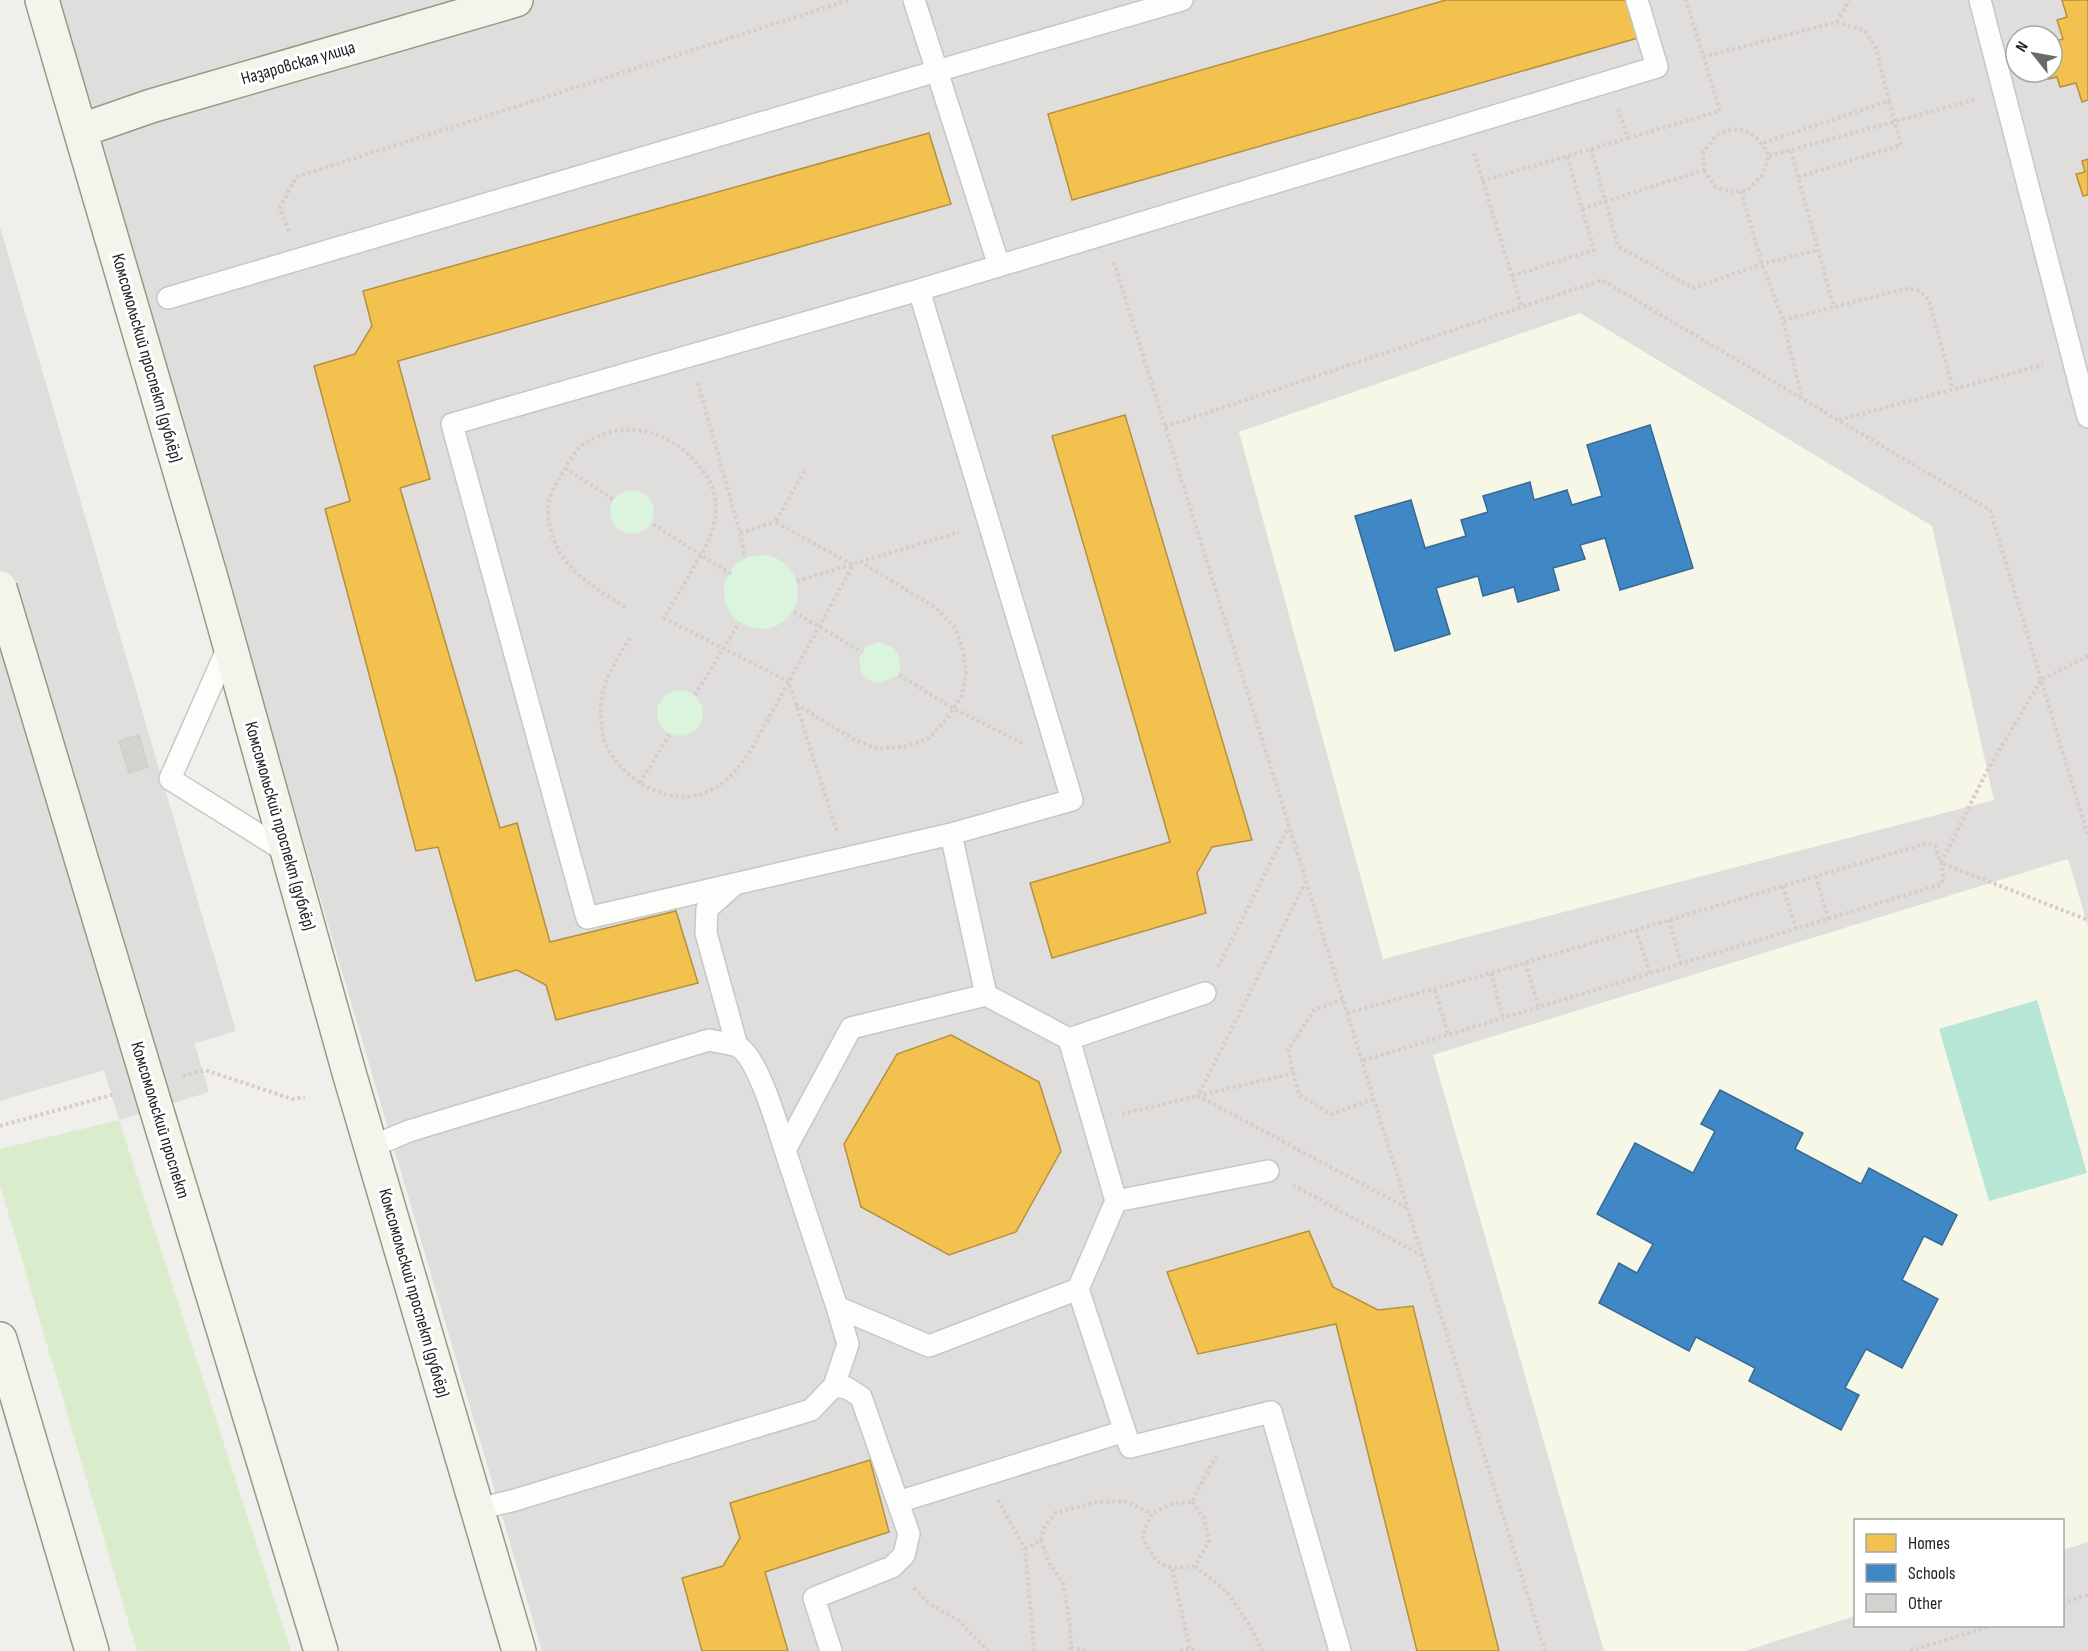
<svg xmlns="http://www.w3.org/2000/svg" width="2088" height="1651" viewBox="0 0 2088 1651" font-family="'Sofia Sans Condensed',sans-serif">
<rect width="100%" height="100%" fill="#f0efeb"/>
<path fill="#dfdedc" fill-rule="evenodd" d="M56,0H2088V1651H542ZM2016,36H2052V72H2016ZM1856,1520H2062V1626H1856Z"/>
<path fill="#f7f7e8" d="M1580,313L1932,526L1994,800L1383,959L1239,432Z
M2068,859L2088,926V1542L2063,1550L2062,1520H1856L1855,1616L1745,1651H1604L1433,1055Z"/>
<path fill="#dededc" d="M0,227L236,1031L0,1101Z"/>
<path fill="#d9eccb" d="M119,1120L291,1651H137L0,1185V1149Z"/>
<path fill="#daf4dd" d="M610 512a22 22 0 1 1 44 0a22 22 0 1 1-44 0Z
M724 592a37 37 0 1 1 74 0a37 37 0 1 1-74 0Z
M880,642L893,647C900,656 901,664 899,675C883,681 875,690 861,672L859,658L867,646Z
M657 713a23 23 0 1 1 46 0a23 23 0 1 1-46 0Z"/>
<path fill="#b7e6d7" d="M2037,1000L2087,1173L1989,1201L1939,1029Z"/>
<path fill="#dededd" d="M0,393L209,1092L119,1120L0,723Z"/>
<path fill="#f2c14e" stroke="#b49141" stroke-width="1.5" d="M1446,0H1635L1645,36L1072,200L1048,114Z
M2062,0H2088V100L2082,102L2076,83L2060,87L2057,77L2048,79L2046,72H2052V42L2063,39L2057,20L2067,17Z
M929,133L951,204L398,361L430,479L400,488L500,828L517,823L550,942L676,911L698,983L556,1020L546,985L517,970L476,981L438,847L416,851L325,509L350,501L314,366L355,354L372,326L363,291Z
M2088,159V195L2083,196L2076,174L2085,172L2082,161Z
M1125,415L1252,840L1212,847L1197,873L1206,913L1052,958L1030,883L1170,842L1052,436Z
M951,1035L1039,1082L1061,1151L1016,1232L949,1255L861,1207L844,1144L897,1054Z
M1309,1231L1333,1287L1378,1310L1413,1306L1499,1651H1417L1336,1324L1198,1354L1167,1272Z
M870,1460L889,1532L765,1572L788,1651H702L682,1578L723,1566L740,1538L730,1503Z"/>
<path fill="#3f88c5" stroke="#366994" stroke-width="1.5" d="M1650,425L1693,568L1620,590L1605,538L1580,545L1585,559L1553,568L1559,590L1518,602L1514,587L1483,596L1478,576L1436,588L1450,634L1395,651L1355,516L1411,500L1425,548L1466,536L1461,520L1488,512L1483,496L1530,482L1534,500L1567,490L1572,505L1602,496L1587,445Z
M1720,1090L1803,1133L1795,1149L1861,1184L1869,1168L1957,1215L1942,1245L1924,1236L1902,1280L1938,1299L1902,1368L1866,1349L1845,1388L1859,1395L1841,1430L1749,1381L1755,1368L1696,1337L1689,1351L1599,1303L1619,1263L1637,1273L1653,1244L1597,1214L1635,1143L1693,1173L1715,1131L1701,1124Z"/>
<path fill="#d4d3d0" stroke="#d3d0cc" stroke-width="1.5" d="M139,735L148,767L129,773L119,741Z"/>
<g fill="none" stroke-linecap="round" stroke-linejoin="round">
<g stroke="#c7c7c5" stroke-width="24">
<path id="lane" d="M1980,0L2088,417
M999,266L937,71L1182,0
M919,290L1657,67L1637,0
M168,298L937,71L914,0
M229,645L170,779L288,853
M951,834L1072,800L919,290L452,424L587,918L951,834L986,995
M733,886L707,909L706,933L737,1046
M1069,1039L1205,993
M371,1147L409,1131L709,1040C718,1042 729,1043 737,1046C758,1056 778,1128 785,1150
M1116,1201L1268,1171
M1078,1289L929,1346L837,1307L785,1150L851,1028L986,995L1069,1039L1116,1201L1078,1289L1130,1447L1271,1412L1340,1651
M898,1502L1125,1431
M478,1509L515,1500L811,1410L834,1386L848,1344L837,1307
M831,1651L814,1598L892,1567L904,1555L909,1534L861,1397L847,1388L834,1386"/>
</g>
<g stroke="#969a82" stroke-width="36">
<path id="secondary" d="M42,0L211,578L350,1076L519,1651
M82,130L151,106L516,0
M156,1108L321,1651
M0,1339L92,1651"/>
</g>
<path stroke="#d8ccc9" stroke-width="4" stroke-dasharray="3 3" stroke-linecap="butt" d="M1837,22L1849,0
M1703,57L1837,22L1865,31L1876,48L1889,101L1762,143
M1628,138L1720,111L1686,0
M1591,149L1618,246L1693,288L1762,264L1818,250
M1791,151L1834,308
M1474,153L1522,308
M1769,156L1977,99
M1798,177L1901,145L1889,101
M1482,181L1628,138L1618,109
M1741,191L1762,264L1783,320L1802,399
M1582,209L1704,170L1703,152C1708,147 1713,138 1719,134C1743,121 1759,137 1769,156L1763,174L1749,189L1733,193L1716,187L1704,170
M289,231L280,208L296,177L849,0
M1114,262L1545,1651
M1512,276L1594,250L1567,156
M1783,320L1909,288L1920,291L1929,300L1953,389
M698,383L740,533L775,522
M1839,420L2043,365
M1165,427L1602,280L1990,510L2088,836
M565,468L614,500
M740,533L745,557
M731,574L701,555L664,618L789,682L837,832
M797,581L959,532
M625,607C606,595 585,583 570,566C556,551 545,524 549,503C550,493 557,483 562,474C567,465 573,454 580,447C586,442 596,437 604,434C644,421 682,440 705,474C723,499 716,530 701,555L651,523
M794,612L862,652
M630,638C619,656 606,675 602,696C600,706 601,733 605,742C618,774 658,802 693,796C719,792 736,772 750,752L853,565L775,522L806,469
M2088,656L2041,680L1987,771L1941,863L2088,920
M899,675L954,709L1024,744
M695,695L739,623
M796,704L853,739L877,749L908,746L929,738L947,719L962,695L966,672L963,650L956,629L936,608L861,562
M640,783L670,734
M1816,876L1828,919
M1306,881L1198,1096L1407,1208
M1783,886L1796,929
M1669,920L1681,964
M1636,930L1650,973
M1525,963L1539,1007
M1218,967L1289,826
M1491,973L1503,1018
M1435,990L1448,1035
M1343,999L1314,1010L1288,1050L1299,1095L1331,1114L1374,1099
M1347,1013L1491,973L1928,843L1935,846C1939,859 1945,870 1942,884L1362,1061
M183,1076L205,1070L292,1099L305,1097
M1122,1114L1294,1073
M0,1126L115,1094
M1293,1185L1421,1255
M998,1500L1025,1549L1034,1651
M1192,1502L1204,1518L1209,1542L1195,1566C1161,1571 1156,1565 1142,1536L1152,1513L1174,1503L1192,1502L1216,1456
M1041,1540L1048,1561L1063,1583L1070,1624L1071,1647L1068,1651
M1025,1549L1041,1540L1044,1528L1055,1513L1096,1502L1124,1501L1152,1513
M1195,1566L1227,1592L1250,1626L1262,1651
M1172,1569L1190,1649
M914,1588L928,1603L959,1621L988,1651
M2062,1603L2088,1595
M1071,1647L1086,1651
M1180,1651L1190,1649L1199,1651
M1910,1651L1991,1626"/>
<use href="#lane" stroke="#fdfdfc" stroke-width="21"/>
<use href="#secondary" stroke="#f3f5ed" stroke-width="33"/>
<g stroke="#969a82" stroke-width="36" stroke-linecap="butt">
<path id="secondary-bridge" d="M0,588L156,1108"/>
</g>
<use href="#secondary-bridge" stroke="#f3f5ed" stroke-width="33"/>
</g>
<g text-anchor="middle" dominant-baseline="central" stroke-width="6" stroke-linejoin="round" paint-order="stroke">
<g font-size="18" fill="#222" stroke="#fff">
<text transform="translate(298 63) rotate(-16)">Назаровская улица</text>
<text transform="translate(147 358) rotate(74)">Комсомольский проспект (дублёр)</text>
<text transform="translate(280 826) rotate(74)">Комсомольский проспект (дублёр)</text>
<text transform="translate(160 1120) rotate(73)">Комсомольский проспект</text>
<text transform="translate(414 1293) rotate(74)">Комсомольский проспект (дублёр)</text>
</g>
</g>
<rect x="1854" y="1519" width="210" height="108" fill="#ffffff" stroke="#a7a7a7" stroke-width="1.5"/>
<rect x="1866" y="1534" width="30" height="18" fill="#f2c14e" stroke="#a7a7a7" stroke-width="1.5"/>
<text x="1908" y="1549" font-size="18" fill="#222222">Homes</text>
<rect x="1866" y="1564" width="30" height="18" fill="#3f88c5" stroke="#a7a7a7" stroke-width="1.5"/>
<text x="1908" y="1579" font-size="18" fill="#222222">Schools</text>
<rect x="1866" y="1594" width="30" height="18" fill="#d4d3d0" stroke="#a7a7a7" stroke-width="1.5"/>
<text x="1908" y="1609" font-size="18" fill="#222222">Other</text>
<g transform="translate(2034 54) rotate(301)"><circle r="28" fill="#ffffff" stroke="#a7a7a7" stroke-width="1.5"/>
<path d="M0-4.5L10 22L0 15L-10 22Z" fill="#6a6a68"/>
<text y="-9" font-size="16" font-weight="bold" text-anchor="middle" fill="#222222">N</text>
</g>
</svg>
